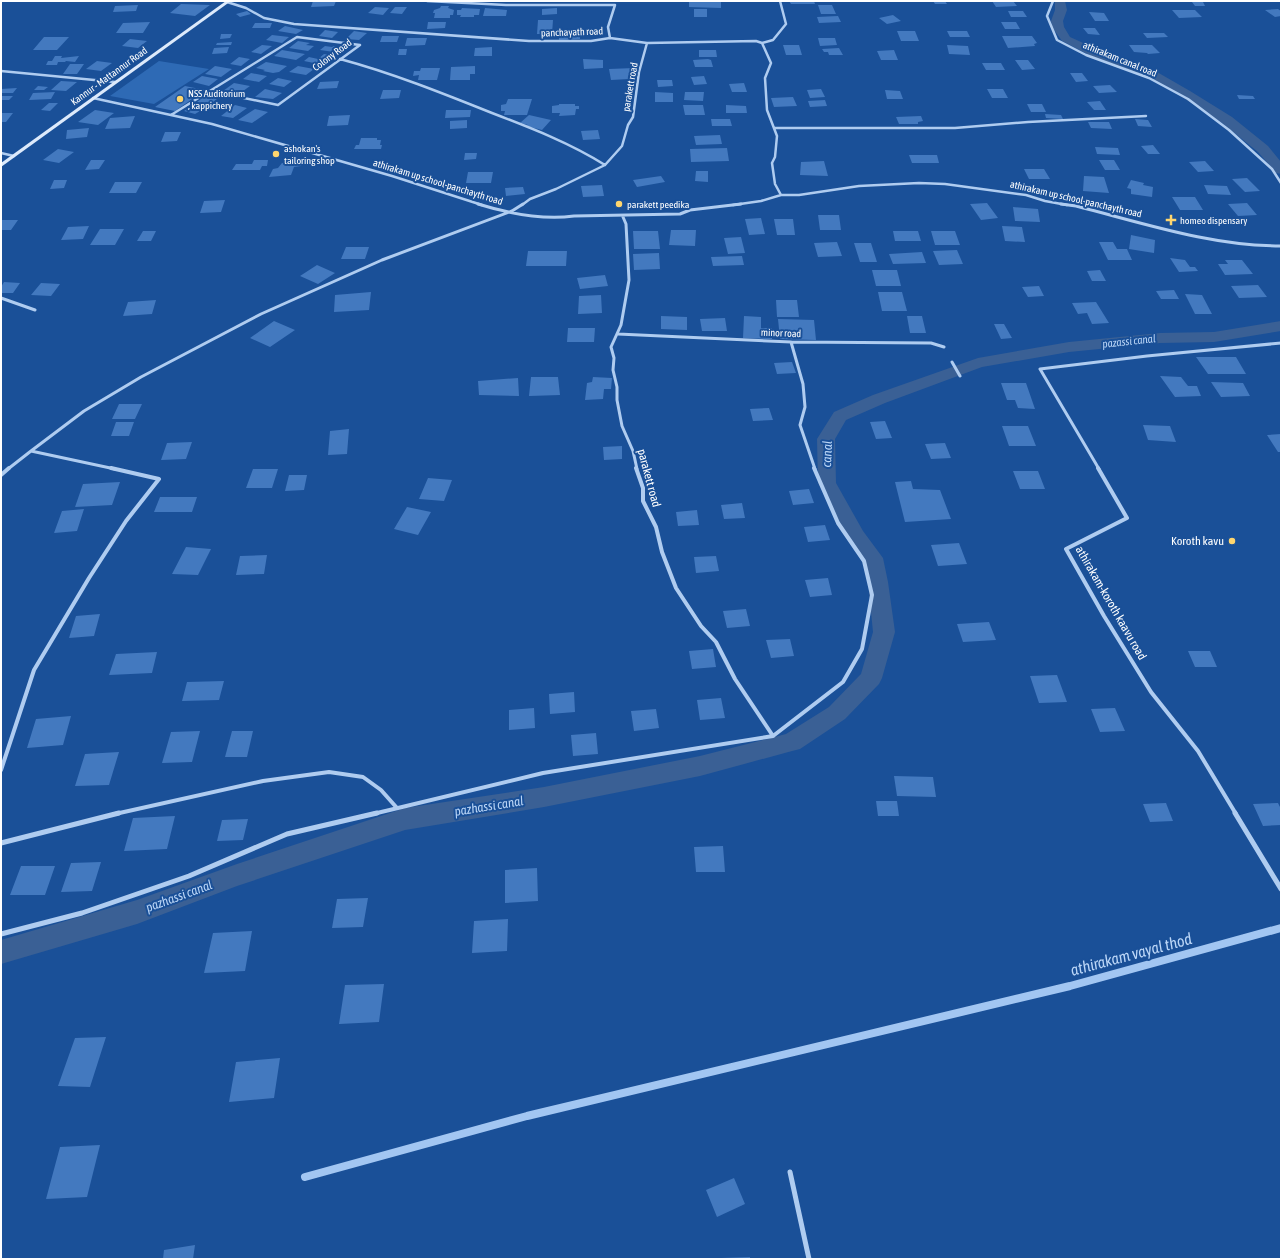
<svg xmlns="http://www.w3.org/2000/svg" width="1282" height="1260" viewBox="0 0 1282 1260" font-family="'Asap Condensed',sans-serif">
<rect width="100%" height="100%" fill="#1a5098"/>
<path fill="#2e6ab5" d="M159,61L209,69L154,104L110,96Z"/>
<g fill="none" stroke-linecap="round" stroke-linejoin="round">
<path stroke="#a2c6f2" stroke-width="8" d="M305,1177L527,1116L1070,986L1281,928"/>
<path fill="#3a6095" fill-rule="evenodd" d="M1055,1H1065L1067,10L1063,21L1064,27L1070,37L1103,52L1157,72L1190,91L1232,117L1268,146L1281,162V174L1276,173L1258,152L1222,123L1182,97L1149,78L1095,58L1062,41L1052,27L1051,21L1055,10Z
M1281,321V331L1214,342L1160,343L1069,352L982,367L885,403L846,420L835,439L836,483L863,531L883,558L888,582L895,632L882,678L879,684L845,719L800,749L792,751L700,776L544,807L405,830L237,886L137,924L1,964V940L137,900L237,864L405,808L544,787L700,756L786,734L829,707L861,674L873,632L868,582L863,559L849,540L818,483L817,439L834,412L873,395L978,358L1069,342L1160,333L1214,332Z"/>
</g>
<path fill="#4379bf" d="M313,1H336L334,6L311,7Z
M789,1H814L815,4H791Z
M933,1H945L947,4H935Z
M992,1H1013L1017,6L996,7Z
M689,2H721V8L689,7Z
M1192,2H1203L1205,6H1195Z
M181,4L210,5L195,16L170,13Z
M138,5L136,11L113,12L115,6Z
M818,5H832L836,14H821Z
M441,6H449L448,8L454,10L453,15H450V18H434L435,13H433L434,10L440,8Z
M375,7L389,8L383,15L368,13Z
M395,7H407L402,14L390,13Z
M462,8L480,9L479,15H474V17H460L461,15H457V10H461Z
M485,8L507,10L506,16H483Z
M557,8V14L542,15V9Z
M694,9H707V17H694Z
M1278,9L1281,11V16L1275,17L1265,10Z
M1172,10H1195L1202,17L1179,18Z
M247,11L251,14L240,17L236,14Z
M1008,11H1023L1027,17H1011Z
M1089,12L1104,13L1109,21H1095Z
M893,15L901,21L887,24L879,18Z
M838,16L841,22L819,23L817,17Z
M538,20H553L552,34H537Z
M150,22L143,33H116L123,23Z
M428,22H446L445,28L427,29Z
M1001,22H1016L1020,29H1005Z
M255,23H272L270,28H252Z
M285,26L303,30L296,34L278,31Z
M1083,28H1095L1100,35L1088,34Z
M325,30L338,32L332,38L319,36Z
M354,31L367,33L359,40L346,39Z
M897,31H915L919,41H901Z
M947,31H967L970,37H950Z
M580,32V39L559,40V33Z
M1143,33H1164L1168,37L1147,38Z
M221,34H232L230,38L220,39Z
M272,35L289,37L282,43L266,40Z
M382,36H399L397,42H380Z
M1002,36H1032L1037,43L1034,44L1035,46L1008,48Z
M44,37H69L57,50H33Z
M407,38H427L425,45L405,46Z
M818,38H835L837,45L820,46Z
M130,39L147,41L138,48L122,46Z
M298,41L310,43L306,45L314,46L308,51L289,48Z
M232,42L231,45H216L217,43Z
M262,45L272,46L261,54L251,52Z
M783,45H799L802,55H786Z
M947,45L968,46L970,55L949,54Z
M1129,45H1152L1160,53L1148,54L1147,53L1134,52Z
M325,46L332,47L334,46L348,48L341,53L320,50Z
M229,47L227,53L212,54L214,48Z
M492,47V56H474L475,48Z
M839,48L843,55H829L828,52H824L822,49Z
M399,49H407L406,55H398Z
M282,50L305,54L296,60L274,56Z
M699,50H716L717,57H699Z
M894,50L898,60H881L877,51Z
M324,54L336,56L324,65L304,61L309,57L318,59Z
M55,56H62L61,58L79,56L75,62L66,61L65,62H58L57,65H46L48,61H52Z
M239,57L250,59L241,66L230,64Z
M583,59L603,60V68L584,69Z
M708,59L711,60L713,67H695L693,60Z
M1015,60H1028L1035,69L1022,70Z
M97,61L112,63L101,71L86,69Z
M266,62L287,66L279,72L273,73L263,71L265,70L256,68Z
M982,63H1001L1005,70H986Z
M70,64H84L77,74H63Z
M215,66L232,69L221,77L205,74Z
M298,66L314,69L306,75L289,72Z
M475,66V74H470V80H450L451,67Z
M421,68H440L437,80H418L419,75L413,76L414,71H420Z
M634,68V77H629V79L611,80L609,69Z
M251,73L267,76L259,82L243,79Z
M1070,73H1082L1088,81L1076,82Z
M202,76L218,79L209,86L193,82Z
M704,76L707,84L694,85L691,77Z
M278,78L292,81L284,87L269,84Z
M657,80H672L673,86L658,87Z
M61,81L77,82L66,91L51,90Z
M339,81L337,88L317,89L320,82Z
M234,83L250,86L239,94L223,91Z
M744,83L747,92H732L729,84Z
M1110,85L1117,92L1099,93L1093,86Z
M38,86L48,87L44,90H34Z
M185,86L205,90L175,111L155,107Z
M17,88L13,93H1V89Z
M265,89L282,93L273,99L255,97Z
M821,89L825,97L810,98L807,90Z
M987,89H1003L1008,98H992Z
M383,90H401L399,98L380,99Z
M885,90L900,91L903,99H887Z
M55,92L51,99L29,100L33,93Z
M655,92L673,93V102H655Z
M685,92H704L703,101L684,100Z
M1237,95L1253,96L1255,99H1239Z
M2,96H13L9,100H1Z
M205,96L217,99L209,105L197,102Z
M793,97L797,106L774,107L771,98Z
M508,99H532L527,115H504L505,111H501V105L506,104Z
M825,100L827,106L810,107L808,101Z
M1100,101L1106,110H1094L1087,102Z
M49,103H58L50,111L41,110Z
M559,104H575V106H579V109H576L575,115L559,116L560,113H552V106L559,105Z
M1027,104H1042L1046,112H1031Z
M194,105L205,108L195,114L184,111Z
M235,105L247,108L233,118L221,116Z
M683,105H703L705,115H685Z
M726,105L746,106L747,113H726Z
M255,109L268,112L252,123L238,120Z
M95,110L114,113L98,125L78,122Z
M446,110H471L470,117L445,118Z
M1,113H13L6,122H1Z
M1045,114L1061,115L1063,119L1046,118Z
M350,115L348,125L327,126L329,116Z
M529,115L551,120L542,130L526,126L528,125L520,123Z
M135,116L130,128L105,129L110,118Z
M921,116L923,121L918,122V124H899L896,117Z
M711,119H730L732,126H712Z
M1135,119L1148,120L1152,127L1138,126Z
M467,120V128L450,129V121Z
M1088,122H1109L1112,129L1091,128Z
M89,128L87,137L66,139L67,130Z
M598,130L600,139L583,140L581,131Z
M165,132H181L177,141L161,142Z
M720,135L722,144L696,145L694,136Z
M361,138H377V140H381L380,145H382L381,149H354L356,145H359Z
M1153,145L1160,154H1148L1141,146Z
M1095,147L1118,148L1120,155L1097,154Z
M727,148L729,161L691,162L690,149Z
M58,149L74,152L59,163L43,160Z
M465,153H477L476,159L464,160Z
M909,155H937L939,163H912Z
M91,160H105L99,169L85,170Z
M254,160H268L267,166H262L260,170H232L236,164H252Z
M1099,160H1114L1120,170H1105Z
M824,161L828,176L800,175L801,162Z
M1205,161L1214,171L1198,172L1189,162Z
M302,162L301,166L294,167L291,175L269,177L273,169L278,168L282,163Z
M1024,169H1044L1050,179H1029Z
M696,171H708V182L695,181Z
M468,172H493L491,183H466Z
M661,176L665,182L637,187L633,180Z
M1084,176L1104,177L1109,193L1083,191Z
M1247,178L1260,191L1245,192L1232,179Z
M54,180H67L64,188L50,189Z
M1131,180L1144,183L1143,185L1153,187L1152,197L1131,194V189L1127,188Z
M115,182H142L136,193H109Z
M602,185L604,196L583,197L581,186Z
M1204,185L1227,186L1231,195L1208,194Z
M523,187L525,194L506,196L505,188Z
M1172,197H1195L1203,210H1180Z
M225,200L221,212L200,213L204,201Z
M987,203L998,218L981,220L970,204Z
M1247,203L1257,215L1238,216L1228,204Z
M1013,207L1038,209L1040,222L1015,221Z
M818,215H839L841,230H820Z
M761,218L765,234L749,235L745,219Z
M774,219H793L795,235H777Z
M1,220H18L11,230H1Z
M89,226L83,239L61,240L68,227Z
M1002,226L1022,227L1025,242L1005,241Z
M100,229H124L115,245H90Z
M671,230H696L695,246L669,245Z
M143,231H156L151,241H137Z
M633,231H658L660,249H634Z
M893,231H918L921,241H895Z
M931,231H955L960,245H935Z
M1131,235L1155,240L1154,253L1129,249Z
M741,237L745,253L728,254L724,238Z
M837,242L842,256L818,257L814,243Z
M1099,242H1113L1117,249H1127L1132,260H1108Z
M854,243H871L877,262H860Z
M346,247H369L365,259H341Z
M957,250L963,264L939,265L933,251Z
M528,251H567L566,266H526Z
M922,252L926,263L893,264L889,254Z
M659,253L660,269L634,270L633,254Z
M742,256L744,265L713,266L711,257Z
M1170,258L1185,260L1190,267H1195L1198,271L1179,272Z
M1225,260H1242L1253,274L1225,275L1218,264H1228Z
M317,265L335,273L318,284L300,276Z
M872,270H897L901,286H876Z
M1100,270L1106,281H1092L1087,271Z
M605,275L608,286L580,289L577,278Z
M4,282L20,283L13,293H1V287Z
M41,283L60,284L51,296L31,295Z
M1258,285L1267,297L1239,298L1231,286Z
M1039,286L1044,296L1028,297L1022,287Z
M1174,290L1179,299H1161L1156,291Z
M371,292L369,310L334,312L335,295Z
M878,292H902L907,311H882Z
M1185,294L1202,295L1212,314H1195Z
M601,295L602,313L578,314L579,296Z
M156,300L152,314L123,316L128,302Z
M776,300H797L799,317H777Z
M1096,302L1109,323L1092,324L1087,313L1078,314L1072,303Z
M661,316L687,317V330L661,329Z
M744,316L761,317V328H772V339L743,338Z
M907,316H922L926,333H910Z
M725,318L727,331H702L700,319Z
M778,319L814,320L816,340L780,339Z
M274,321L295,330L270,347L250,338Z
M994,324H1004L1012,338L1001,339Z
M568,328H595L594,342H567Z
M1196,357H1236L1246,374H1208Z
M792,362L796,373L777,374L774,363Z
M1160,376L1181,377L1188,386H1197L1201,396L1175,397Z
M531,377H558L560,395L529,396Z
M593,377L612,378L611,389H604L603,399L585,400L587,383L592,382Z
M518,378L519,396L479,395L478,381Z
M1211,382L1243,383L1250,396L1221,397Z
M1001,383H1026L1035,409L1018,408L1015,400H1007Z
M119,404H142L135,419H112Z
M769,408L773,420L753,421L750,409Z
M885,421L892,438L876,439L870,422Z
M116,422H134L129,436H111Z
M1143,425L1170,426L1176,442L1148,440Z
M1002,426H1028L1036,446H1009Z
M349,429L347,454L328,455L330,431Z
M1281,434V452H1278L1267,435Z
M192,442L186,459L161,460L167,443Z
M945,443L951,458L931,459L925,444Z
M622,446V459L604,460L603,447Z
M253,469H278L272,488H246Z
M1013,471H1038L1045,489H1020Z
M289,475H307L304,490L285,491Z
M428,478L452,480L444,501L419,499Z
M911,481L913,489L940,490L951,519L905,522L895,482Z
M120,482L112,505L75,507L83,484Z
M809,489L814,503L793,505L789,491Z
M160,497H197L192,512H154Z
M742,503L745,518L724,519L721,505Z
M407,507L431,512L418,535L394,529Z
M84,509L77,531L54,533L62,511Z
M697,510L699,525L678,526L676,512Z
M825,525L830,540L808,542L804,527Z
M959,543L967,564L938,566L931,545Z
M186,547L211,549L198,575L172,574Z
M267,555L264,574L236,575L240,556Z
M716,556L719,571L696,573L694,557Z
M828,578L832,595L810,597L805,580Z
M746,609L750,626L727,628L723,611Z
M100,614L94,636L69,638L76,616Z
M989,622L996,640L963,642L957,624Z
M790,639L794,656L771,658L766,640Z
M713,649L716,667L692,669L689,651Z
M1188,651H1210L1217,667H1195Z
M157,652L152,673L109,675L116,654Z
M1057,675L1067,702L1039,703L1030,676Z
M224,681L219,700L182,701L187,682Z
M574,692L575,712L550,714L549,694Z
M721,698L725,718L700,720L697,700Z
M534,708L535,728L509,730V710Z
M1115,708L1125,731L1100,732L1091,709Z
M656,709L659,728L634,731L631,711Z
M71,716L63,745L27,748L36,719Z
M200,731L192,762L162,763L171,732Z
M232,731H253L247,757H225Z
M596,733L598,754L573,756L571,735Z
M119,752L109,785L75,786L85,754Z
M894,776L933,777L936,797L897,796Z
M876,801H897L899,816H878Z
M1166,803L1173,821L1150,822L1143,804Z
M1278,803L1281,809V825L1263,826L1253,804Z
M175,816L167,849L124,851L133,818Z
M248,819L243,840L217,841L222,820Z
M723,846L725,872H696L694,847Z
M101,862L92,891L61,892L71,863Z
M21,866H55L45,895H10Z
M537,868L538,901L505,903V870Z
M368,898L363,927L332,928L337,899Z
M508,919L507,951L472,953L474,921Z
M252,931L245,971L204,973L213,933Z
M384,984L379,1022L339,1024L345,985Z
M106,1037L90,1087L58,1086L75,1038Z
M280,1058L274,1098L229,1102L236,1062Z
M100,1145L87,1197L46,1199L60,1147Z
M734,1178L745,1204L717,1217L706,1190Z
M195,1245L193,1259H163L164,1250Z
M750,1257V1259H721V1258Z"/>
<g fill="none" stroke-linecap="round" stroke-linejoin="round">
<path stroke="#afccf0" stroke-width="2.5" d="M427,1L506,5H615L608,27L610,38
M1053,1L1047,16L1057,40L1086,55L1149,78L1188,99L1229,130L1272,169L1281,183
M227,2L246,8L264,18L294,24L529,41H591L610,38L647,43L756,41L762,43L771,63L765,78L767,110L777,136L775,157L772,163L775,184L781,195
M762,43L773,40L786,24L780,1
M340,59C392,73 442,93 492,113C531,128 570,143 605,165
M1,71L115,82
M93,98L212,124L392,176L482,205
M171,115L297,37L360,45L278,105L210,91
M775,128H955L1028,122L1146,116
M1,153L14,156
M522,205L530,199L556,189L605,165L622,146L628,125L633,117L639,72L647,43
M733,205L761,201L781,195H799L859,186L919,183L945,184L1026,195L1045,201L1067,205"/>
<path stroke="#afccf0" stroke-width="3" d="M478,204C507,213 544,220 574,216L680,214L690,210L741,204
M1061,204L1076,206C1143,223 1211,246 1281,246
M623,217L626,224L629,280L621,325L611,347L614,358L613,370L617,387V400L622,426L633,451L637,469
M1,298L35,310
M618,334L791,342L931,343L944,347
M791,342L803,384L805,407L800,425L815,469
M952,362L960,376
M8,469L31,451
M115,469L31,451L84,411L141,377L261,314L382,260L512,211L523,204
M1099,469L1040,369L1147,356L1281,343"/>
<path stroke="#afccf0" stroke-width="4" d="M1098,468L1127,518L1066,549L1104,616L1151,692L1198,751L1236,814
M1,475L9,468
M773,736L843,682L862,649L872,595L864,561L838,523L814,468
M1,770L34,670L89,578L126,521L159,479L111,468
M115,814L263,781L329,772L363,777L381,790L397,808
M373,814L543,773L773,736L735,679L716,642L701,626L676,588L662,552L656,527L643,501V488L636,468"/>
<path stroke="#afccf0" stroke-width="5" d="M1235,813L1281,889
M1,843L119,813
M1,934L82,913L189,876L287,834L377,813
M790,1172L809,1259"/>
<path fill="#ddeafb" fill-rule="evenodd" d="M226,1H231L1,167V163Z"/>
</g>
<g fill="#ffd66e" stroke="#1a5098" stroke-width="1.5">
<circle cx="180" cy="99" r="4"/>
<circle cx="276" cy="154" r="4"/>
<circle cx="619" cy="204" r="4"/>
<path d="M1169 214h4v4h4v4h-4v4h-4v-4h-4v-4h4z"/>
<circle cx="1232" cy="541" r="4"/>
</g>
<g text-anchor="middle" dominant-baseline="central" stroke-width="4" stroke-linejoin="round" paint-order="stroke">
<g font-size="10" fill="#fff" stroke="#1a5098">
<text transform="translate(572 32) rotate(-2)">panchayath road</text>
<text transform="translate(332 55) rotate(-37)">Colony Road</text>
<text transform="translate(1120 59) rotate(22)">athirakam canal road</text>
<text transform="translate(109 76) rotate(-36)">Kannur - Mattannur Road</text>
<text transform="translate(630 87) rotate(-80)">parakett road</text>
<text transform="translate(438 182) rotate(17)">athirakam up school-panchayth road</text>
<text transform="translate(1076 199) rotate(13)">athirakam up school-panchayth road</text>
<text transform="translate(781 333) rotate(2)">minor road</text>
</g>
<g font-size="10" fill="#fff" stroke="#1a5098" text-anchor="start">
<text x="188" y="93">NSS Auditorium<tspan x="188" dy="12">, kappichery</tspan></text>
<text x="284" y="148">ashokan's<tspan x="284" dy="12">tailoring shop</tspan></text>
<text x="627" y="204">parakett peedika</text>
<text x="1180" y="220">homeo dispensary</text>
</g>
<g font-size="11" font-style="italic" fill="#bbd6f7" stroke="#1a5098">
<text transform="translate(1129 341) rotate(-6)">pazassi canal</text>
</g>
<g font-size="12" fill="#fff" stroke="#1a5098">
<text transform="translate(649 478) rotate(75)">parakett road</text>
<text transform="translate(1111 603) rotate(60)">athirakam-koroth kaavu road</text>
</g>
<g font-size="12" fill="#fff" stroke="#1a5098" text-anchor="end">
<text x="1224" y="541">Koroth kavu</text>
</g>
<g font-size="13" font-style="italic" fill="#bbd6f7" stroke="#1a5098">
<text transform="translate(827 454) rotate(-88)">canal</text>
<text transform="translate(489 806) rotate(-9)">pazhassi canal</text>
<text transform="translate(179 896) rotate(-20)">pazhassi canal</text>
</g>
<g font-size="16" font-style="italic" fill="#bbd6f7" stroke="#1a5098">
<text transform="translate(1131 954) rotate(-15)">athirakam vayal thod</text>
</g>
</g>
<rect width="1282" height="1260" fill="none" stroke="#ffffff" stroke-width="4"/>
</svg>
